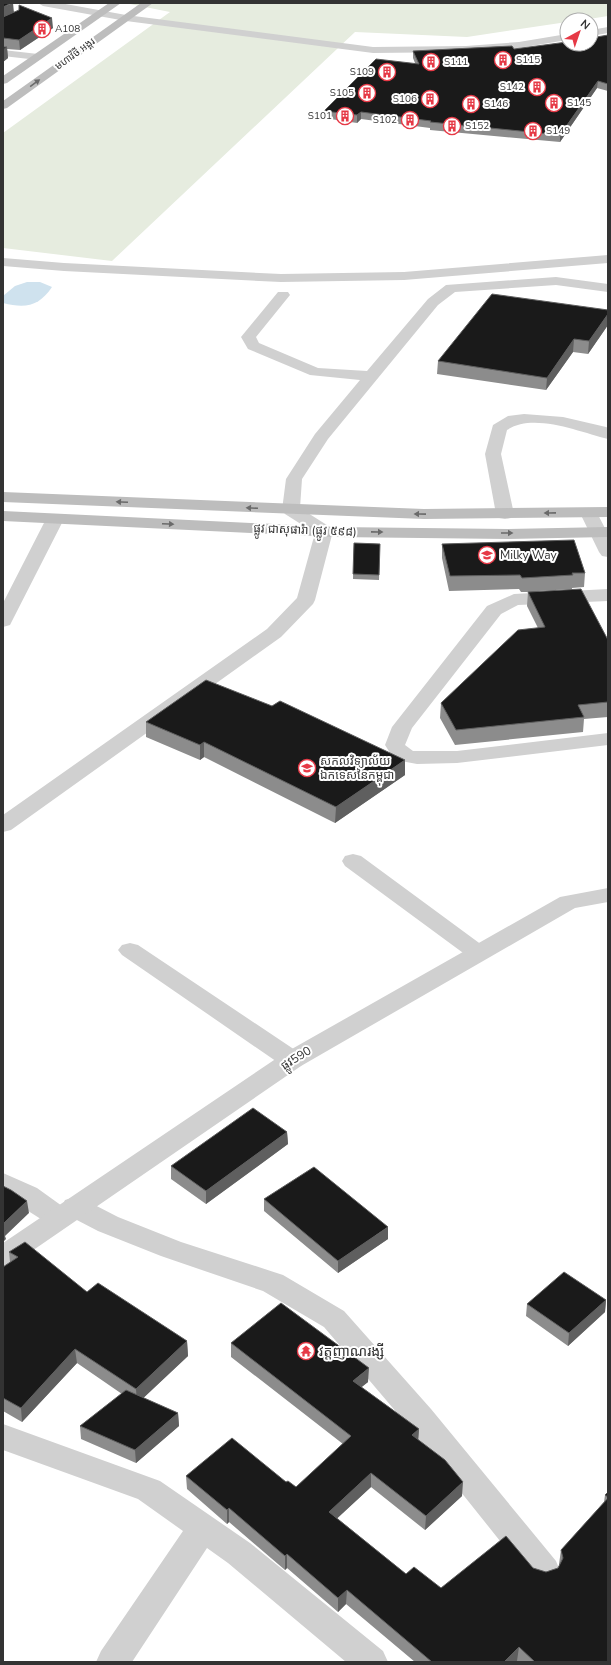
<svg xmlns="http://www.w3.org/2000/svg" width="611" height="1665" viewBox="0 0 611 1665" font-family="'Nunito Sans','Noto Sans Khmer',sans-serif">
<rect width="100%" height="100%" fill="#fff"/>
<path fill="#e6ecdf" d="M125,3H608V16L583,20H567V22L467,37L355,32L112,261L3,248V133L170,12Z"/>
<path fill="#cfe2ee" d="M27,282H40L52,287C39,306 26,309 3,303V296L15,286Z"/>
<g fill="none" stroke-linecap="round" stroke-linejoin="round">
<path fill="#d0d0d0" fill-rule="evenodd" d="M38,3H60L126,15L373,47L466,46L519,42L567,34V40L519,48L466,52L373,53L126,21L43,6Z
M608,27V33L591,36V30Z
M3,50L38,54L43,57L38,60L3,56Z
M608,255V263L404,280L281,282L64,271L3,266V258L64,263L281,274L404,272Z
M556,277L608,284V292L556,285L455,292L438,305L328,439L302,479L300,508L330,527L333,531L315,600L313,604L281,637L11,830L3,832V815L267,629L297,598L315,533L285,514L282,510L286,479L315,434L360,380L310,375L248,349L241,337L278,292H288L290,295L256,337L259,343L318,368L367,371L428,299L446,285Z
M524,414L563,417L606,427L608,428V439C580,432 533,412 507,430L501,454L514,514L511,518L505,519L499,518L496,514L485,454L493,425L508,416Z
M55,514L61,515L64,519L12,621L10,625L3,627V603L46,519L49,515Z
M608,589V601L518,605L501,614L412,728L405,745L413,751H457L608,733V745L457,763L417,764L401,761L392,756L385,745L392,727L487,606L514,594Z
M353,854L361,856L486,948L490,953L486,958L478,961L470,958L345,866L342,861L345,856Z
M130,943L138,945L301,1054L305,1060L301,1066L292,1069L283,1066L122,955L118,950L122,945Z
M3,1173L37,1188L62,1206L65,1200L75,1197L85,1200L118,1217L181,1242L283,1275L344,1311L431,1409L556,1561L560,1571L556,1581L544,1585L532,1581L409,1427L324,1327L263,1291L161,1256L98,1231L73,1218L69,1225C66,1226 62,1228 60,1228C51,1228 15,1201 3,1195Z
M3,1424L160,1481L250,1543L383,1651L388,1662H346L228,1563L207,1548L132,1662H96L101,1651L183,1531L138,1499L3,1450Z"/>
<path fill="#d0d0d0" fill-rule="evenodd" d="M589,508L595,509L608,534V557L602,556L599,552L580,513L583,509Z
M608,888V902L575,908L301,1066L13,1264L3,1268V1243L283,1054L560,897Z"/>
<path fill="#bdbdbd" fill-rule="evenodd" d="M109,3H121L7,83L3,84V76Z
M141,3H153L7,108L3,109V101Z
M3,492L424,509L608,507V517L424,519L3,502Z
M3,511L335,527L508,529L608,527V537L508,539L335,537L3,521Z"/>
</g>
<path fill="#8c8c8c" d="M3,3L14,12L53,28L20,50L7,49L8,58L3,62Z
M608,35V91L597,88L560,142L430,130V128L361,119L357,123L324,118V111L415,63L413,58V51L514,49L567,44Z
M608,310V325L588,354L573,352L546,390L437,374L438,361Z
M354,543L380,544L379,580L353,579Z
M442,544L585,573L584,587L572,588V589L538,591L608,640V717L584,719L583,732L455,745L440,718L441,703L538,628L527,606L528,592H521L519,589L449,591L442,558Z
M146,722L405,760V775L335,823L204,757L200,760L146,737Z
M287,1132L288,1144L206,1204L171,1179V1166Z
M264,1199L388,1239L338,1273L264,1211Z
M9,1252L87,1292L187,1341L188,1356L143,1398L178,1413L179,1426L136,1463L81,1439L80,1426L122,1394L77,1363L22,1422L3,1411V1267L10,1262Z
M606,1300L605,1312L568,1346L526,1316L527,1304Z
M231,1343L368,1382L361,1387L419,1429L418,1439L462,1496L425,1530L371,1487L337,1518L406,1574L441,1588L533,1568L546,1572L558,1568L559,1566V1564L561,1550L604,1502L605,1495L608,1492V1662H519L517,1661L516,1662H415L346,1604L338,1612L287,1568L285,1570L229,1522L227,1524L187,1489L186,1476L286,1482L296,1487L343,1444L231,1357Z"/>
<path fill="#5f5f5f" d="M13,3L14,13L3,17V7Z
M52,18L53,28L20,50L19,40Z
M7,47L8,58L3,62V50Z
M598,81L597,88L560,142V135Z
M361,112V119L357,123V115Z
M608,314V325L588,354L589,341Z
M574,339L573,352L546,390L547,378Z
M204,742V757L200,760V745Z
M405,760V775L335,823L336,807Z
M287,1132L288,1144L206,1204V1191Z
M27,1201L29,1213L5,1236L6,1239L3,1242V1224Z
M388,1227V1239L338,1273V1261Z
M606,1300L605,1312L568,1346L569,1333Z
M187,1341L188,1356L137,1404L136,1389Z
M75,1349L77,1363L22,1422L21,1408Z
M369,1368L368,1382L352,1395L353,1381Z
M178,1413L179,1426L136,1463L135,1450Z
M419,1429L418,1443L412,1435Z
M371,1473V1487L329,1526V1512Z
M463,1482L462,1496L425,1530L426,1516Z
M229,1508V1522L227,1524V1510Z
M287,1554V1568L285,1570V1556Z
M347,1590L346,1604L338,1612V1598Z
M519,1647L517,1661L516,1662H504Z"/>
<path fill="#1a1a1a" stroke="#5f5f5f" d="M3,3H12L3,7Z
M19,5L52,18L19,40L3,38V17L19,10Z
M608,35V84L598,81L560,135L430,122L431,121L361,112L357,115L324,111L376,59L419,64L413,51L512,46L514,49L567,42V44H591V38Z
M3,47H7L3,50Z
M492,294L608,310V314L589,341L574,339L547,378L438,361Z
M574,540L585,573H572L573,575L522,578L520,575L450,576L442,544Z
M354,543L380,544L379,575L353,574Z
M581,589L608,640V702L578,705L584,717L456,730L441,703L518,630L545,627L528,592Z
M206,680L272,706L280,701L405,760L336,807L204,742L200,745L146,722Z
M253,1108L287,1132L206,1191L171,1166Z
M314,1167L388,1227L338,1261L264,1199Z
M3,1186L11,1190L27,1201L3,1224Z
M25,1242L87,1292L98,1283L187,1341L136,1389L75,1349L21,1408L3,1398V1267L18,1257L9,1252Z
M564,1272L606,1300L569,1333L527,1304Z
M281,1303L369,1368L353,1381L419,1429L412,1435L445,1460L463,1482L426,1516L371,1473L329,1512L406,1574L414,1567L441,1588L506,1536L533,1568L546,1572L558,1568L563,1558L561,1550L608,1498V1662H535L519,1647L504,1662H432L347,1590L338,1598L287,1554L285,1556L229,1508L227,1510L186,1476L232,1438L286,1482L288,1481L296,1487L351,1436L231,1343Z
M126,1390L178,1413L135,1450L80,1426Z
M608,1492V1497L605,1495Z"/>
<defs><path id="oneway-solid" d="M-6-.8H1V-3.2L6.5 0L1 3.2V.8H-6Z"/></defs>
<g fill="#6a6a6a">
<use href="#oneway-solid" transform="translate(35 83) rotate(-36)"/>
<use href="#oneway-solid" transform="translate(122 502) rotate(-177)"/>
<use href="#oneway-solid" transform="translate(252 508) rotate(-177)"/>
<use href="#oneway-solid" transform="translate(550 513) rotate(179)"/>
<use href="#oneway-solid" transform="translate(420 514) rotate(-179)"/>
<use href="#oneway-solid" transform="translate(168 524) rotate(3)"/>
<use href="#oneway-solid" transform="translate(377 532) rotate(1)"/>
<use href="#oneway-solid" transform="translate(507 533)"/>
</g>
<defs>
<g id="building-ring" transform="scale(0.9)"><circle r="9.5" fill="#fff" stroke="#e63946" stroke-width="1.5"/><path d="M-4-6H4V6H1V3H-1V6H-4ZM-2.5-4.3h1.7v1.8h-1.7ZM.8-4.3h1.7v1.8H.8ZM-2.5-1h1.7V.8h-1.7ZM.8-1h1.7V.8H.8Z" fill="#e63946"/></g>
<g id="school-ring" transform="scale(0.9)"><circle r="9.5" fill="#fff" stroke="#e63946" stroke-width="1.5"/><path d="M0-5L7-2L0 1L-7-2ZM-4 1L0 2.5L4 1V4Q0 6-4 4Z" fill="#e63946"/></g>
<g id="university-ring" transform="scale(0.9)"><circle r="9.5" fill="#fff" stroke="#e63946" stroke-width="1.5"/><path d="M0-5L7-2L0 1L-7-2ZM-4 1L0 2.5L4 1V4Q0 6-4 4Z" fill="#e63946"/></g>
<g id="temple-ring" transform="scale(0.9)"><circle r="9.5" fill="#fff" stroke="#e63946" stroke-width="1.5"/><path d="M0-6L5-2H3V0L6.5 2.5H4V6H1.5V3h-3V6H-4V2.5H-6.5L-3 0V-2H-5Z" fill="#e63946"/></g>
</defs>
<g fill-rule="evenodd">
<use href="#building-ring" x="42" y="29"/>
<use href="#building-ring" x="503" y="60"/>
<use href="#building-ring" x="431" y="62"/>
<use href="#building-ring" x="387" y="72"/>
<use href="#building-ring" x="537" y="87"/>
<use href="#building-ring" x="367" y="93"/>
<use href="#building-ring" x="430" y="99"/>
<use href="#building-ring" x="554" y="103"/>
<use href="#building-ring" x="471" y="104"/>
<use href="#building-ring" x="345" y="116"/>
<use href="#building-ring" x="410" y="120"/>
<use href="#building-ring" x="452" y="126"/>
<use href="#building-ring" x="533" y="131"/>
<use href="#school-ring" x="487" y="555"/>
<use href="#university-ring" x="307" y="768"/>
<use href="#temple-ring" x="306" y="1351"/>
</g>
<g text-anchor="middle" dominant-baseline="central" stroke-width="4" stroke-linejoin="round" paint-order="stroke">
<g font-size="10" fill="#333" stroke="#fff" text-anchor="start">
<text x="55" y="29">A108</text>
<text x="516" y="60">S115</text>
<text x="444" y="62">S111</text>
<text x="374" y="72" text-anchor="end">S109</text>
<text x="524" y="87" text-anchor="end">S142</text>
<text x="354" y="93" text-anchor="end">S105</text>
<text x="417" y="99" text-anchor="end">S106</text>
<text x="567" y="103">S145</text>
<text x="484" y="104">S146</text>
<text x="332" y="116" text-anchor="end">S101</text>
<text x="397" y="120" text-anchor="end">S102</text>
<text x="465" y="126">S152</text>
<text x="546" y="131">S149</text>
</g>
<g font-size="10" fill="#333" stroke="#fff">
<text transform="translate(75 54) rotate(-36)">មហាវិថី អង្គរ</text>
</g>
<g font-size="12" fill="#333" stroke="#fff">
<text transform="translate(305 530) rotate(2)">ផ្លូវ ជាសុផារ៉ា (ផ្លូវ ៥៩៨)</text>
<text transform="translate(296 1058) rotate(-32)">ផ្លូវ590</text>
</g>
<g font-size="12" fill="#333" stroke="#fff" text-anchor="start">
<text x="500" y="555">Milky Way</text>
<text x="320" y="761">សកលវិទ្យាល័យ<tspan x="320" dy="14">ឯកទេសនៃកម្ពុជា</tspan></text>
</g>
<g font-size="14" fill="#333" stroke="#fff" text-anchor="start">
<text x="319" y="1351">វត្តញាណរង្សី</text>
</g>
</g>
<rect width="611" height="1665" fill="none" stroke="#333333" stroke-width="8"/>
<g transform="translate(579 32) rotate(40)"><circle r="19" fill="#ffffff" stroke="#adadad"/>
<path d="M0-3L7 15L0 10L-7 15Z" fill="#e63946"/>
<text y="-6" font-size="11" font-weight="bold" text-anchor="middle" fill="#333333">N</text>
</g>
</svg>
